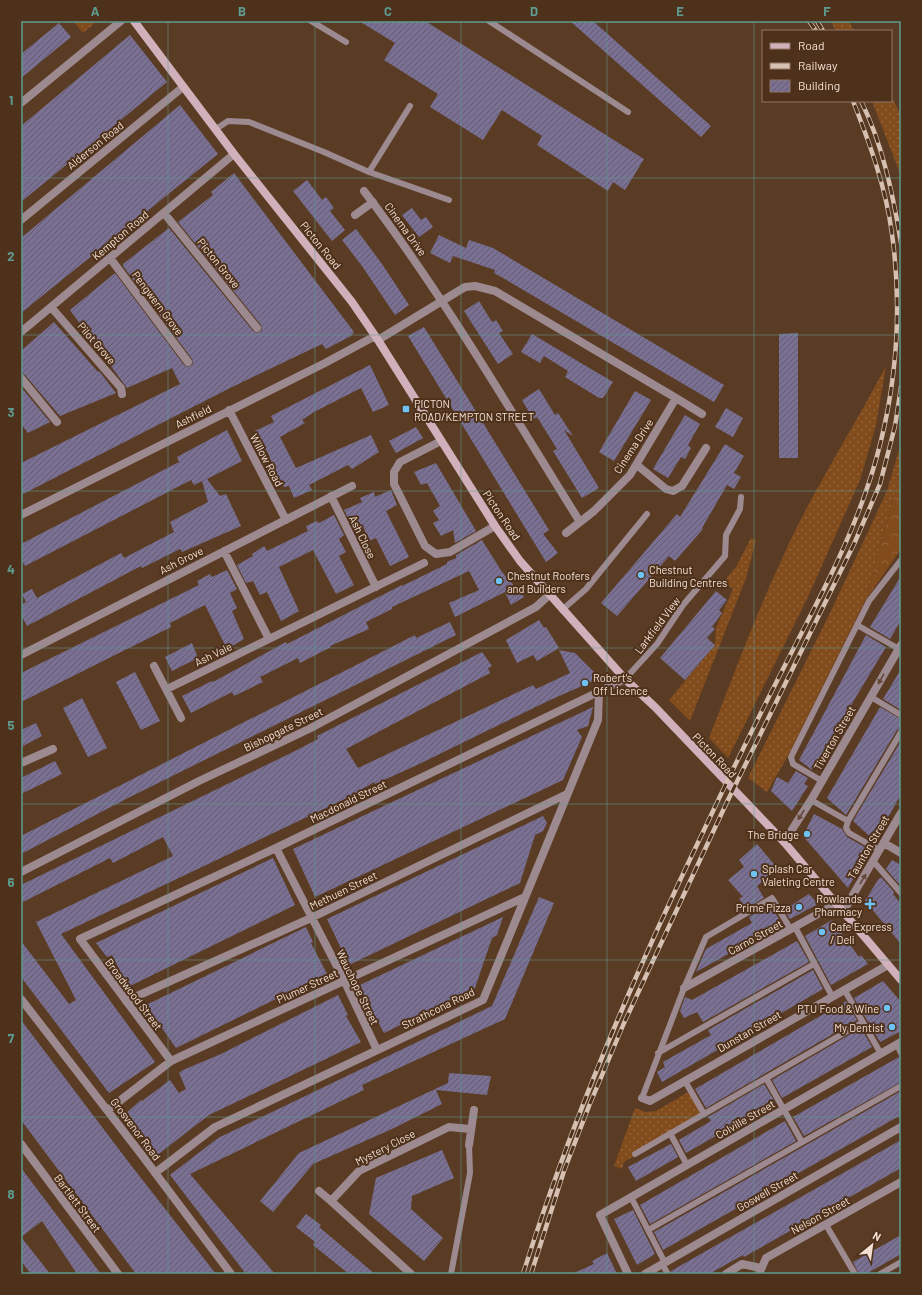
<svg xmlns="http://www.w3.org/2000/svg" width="922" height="1295" viewBox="0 0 922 1295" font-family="Barlow,sans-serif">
<defs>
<pattern id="grass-dots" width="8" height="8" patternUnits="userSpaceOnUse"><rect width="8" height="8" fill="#824b1c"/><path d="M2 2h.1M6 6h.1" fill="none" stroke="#94653c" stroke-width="1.8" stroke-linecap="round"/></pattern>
<pattern id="forest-crowns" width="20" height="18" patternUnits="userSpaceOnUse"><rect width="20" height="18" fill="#824b1c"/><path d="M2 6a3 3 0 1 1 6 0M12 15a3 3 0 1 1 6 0" fill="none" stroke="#94653c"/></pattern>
<pattern id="building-hatch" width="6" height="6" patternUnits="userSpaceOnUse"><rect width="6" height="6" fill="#7a7093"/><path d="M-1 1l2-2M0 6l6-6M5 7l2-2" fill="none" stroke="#645c6d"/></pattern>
</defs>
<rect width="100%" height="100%" fill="#5a3c25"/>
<path fill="url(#grass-dots)" d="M73,21H97L83,33Z
M831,21H849L854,31H836Z
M891,96L901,115V176L872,101H891Z
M886,366L876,425L860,480L807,599L728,758L709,738C732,679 754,619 781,561C811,493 852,431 886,366Z
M901,443V469L865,601L789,754L767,792L748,778L830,613L887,491Z
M751,538L756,540L746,578L690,721L669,700L715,645L716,628L733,589L724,581L736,567Z
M690,1091L704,1114L624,1162L622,1169L614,1166L635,1108L646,1112L656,1111Z"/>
<path fill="url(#forest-crowns)" d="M901,469V549L865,601Z"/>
<path fill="url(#building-hatch)" d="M359,21H425L644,159L625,190L613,182L608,191L537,145L542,136L502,110L483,140L430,107L438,94L384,60L395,43Z
M570,21H593L711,126L701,137Z
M59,23L71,37L21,78V54Z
M130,35L167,82L21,202V126Z
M180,105L218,154L21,313V238Z
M234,173L354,332L351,336L326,349L322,344L230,388L21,495V463L180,384L172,368L127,388L70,310L115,273L184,365L188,367L193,364L192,359L123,266V264L169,228L253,331L257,333L262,330L261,325L178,222L213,195L211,192Z
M307,180L322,200L326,197L334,208L330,211L345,230L332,241L293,191Z
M412,208L421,220L426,217L433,227L419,237L402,215Z
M356,229L382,264L409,305L395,315L362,266L342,240Z
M439,235L466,248L469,240L493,248L724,385L714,402L503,278L494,273L495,270L453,256L450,263L430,253Z
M479,301L492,322L496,320L503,331L499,333L513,354L498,364L464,311Z
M54,322L98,372L99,371L116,393L60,416L25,375L21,373V351Z
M424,327L549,530L543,534L558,553L546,562L408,336Z
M798,333V458H779V334Z
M532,334L613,382L603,398H599L565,377L568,371L544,356L540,363L521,352Z
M370,365L389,405L373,412L361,388L314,412L302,420L305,423L280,437L296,468L371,435L379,452L352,469L348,465L309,485L312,490L294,498L289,486L284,487L276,474L268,453L255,431L274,422L271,416Z
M21,387L50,422L28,433L21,424Z
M539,389L555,415L558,413L573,436L564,430L599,488L582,498L553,451L557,449L537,417L533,419L522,400Z
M635,391L651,400L614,461L599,452Z
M726,408L743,418L733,437L715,427Z
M685,415L700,424L688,445L691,448L685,459L681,457L668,478L653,469Z
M416,427L423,438L396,453L389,441Z
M227,430L242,461L207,479L220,496L226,494L241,526L182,552L180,549L142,568L141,566L27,626L21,615V605L26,602L22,594L32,589L37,598L121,553L124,558L174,532L170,522L208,502L202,481L194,485L191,480L25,566L21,558V544L179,462L177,457Z
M725,444L744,456L734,473L741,477L734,489L727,485L702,528L703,529L675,561L669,556L617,616L601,603L677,514L680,517Z
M436,463L476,531L455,543L453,530L441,536L433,523L439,520L433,511L440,506L427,483L421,485L414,472Z
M391,490L397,505L386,511L409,557L390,566L376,538L369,541L363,526L354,530L344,510L362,502L360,498L374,492L375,497Z
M334,515L344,535L339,539L346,552L339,556L354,585L336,594L313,550L279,567L299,611L281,621L267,592L260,595L253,581L246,583L237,565L253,556L252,554L264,546L267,551L308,531L306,526L317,521L319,523Z
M482,540L502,572L524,597L511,605L505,592L455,617L449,603L479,590L469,571L392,607V609L366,622L369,629L330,646L331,647L300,663L298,658L260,677L263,682L234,696L232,692L191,713L182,696L212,681L213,682L286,642L287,644L402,585V586L447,564V562L456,558V555Z
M227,570L237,589L230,593L237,608L232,611L244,639L227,649L205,605L170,623L171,627L21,702V673L199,585L197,581L210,574L212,577Z
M901,576V620L890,639L870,627Z
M716,591L727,600L719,610L722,613L712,627L715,629L707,638L715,645L685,680L660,658Z
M539,620L544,628L546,627L559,648L537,661L533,655L517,663L506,640Z
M450,622L456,635L126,799L21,854V836L415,635L416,638Z
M866,635L886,647L812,770L799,760Z
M192,643L198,658L172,671L165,657Z
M559,650L575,653L600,678L550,700L415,766L375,784L374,782L353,795L61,934L155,1062L109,1093L21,977V941L69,1004L76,1000L36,922L173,856L163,837L113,863L110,858L21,903V885L293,752L318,739L317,736L482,652L492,666L488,668L490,673L346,749L358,768L533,685L536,689L570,673Z
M901,669V710L883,699Z
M135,672L160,721L141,730L116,682Z
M82,698L107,748L88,757L63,708Z
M593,707L588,726L577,730L582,737L563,780L315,897L293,849Z
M880,707L901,719V728L897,730L846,815L827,798Z
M36,723L42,736L21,747V730Z
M901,741V794L875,841L853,821Z
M55,761L62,774L21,794V778Z
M796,771L808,778L804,784L808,786L792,811L771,791L777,777L788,783Z
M814,814L842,829L847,837L870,850L848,888L803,836Z
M543,816L547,823L543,831L535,835L520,883L349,965L327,919Z
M757,844L778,869L757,886L764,898L745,909L739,898L743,897L728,880L744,867L739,860Z
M273,858L295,905L128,987L112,955L107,957L96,943Z
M892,860L901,865V881L899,884L886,869Z
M881,877L894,892L893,894L901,904V944L865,901L879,878L880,879Z
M809,894L818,904L790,919L784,910Z
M539,897L554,903L505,1019L362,1085L364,1090L190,1174L275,1274H246L170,1175L218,1138L492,1006Z
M768,906L772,912L774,911L782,924L696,972L706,949L752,923L749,917Z
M503,917L497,935L492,938L475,988L384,1033L365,998L360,985Z
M832,920L859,957L861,955L868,964L831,985L805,936Z
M306,927L313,942L311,943L327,974L176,1048L155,1018L153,1019L146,1005Z
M797,941L809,962L703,1022L697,1012L684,1018L680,1011L685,997L692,1000Z
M813,970L823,989L662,1082L657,1072L665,1067L663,1062L711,1035L708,1030Z
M883,981L901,1002V1031L880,1042L854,998Z
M338,995L348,1015L346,1016L361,1042L209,1115L156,1156L125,1114L141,1100L142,1101L170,1080L179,1093L186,1089L179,1073L183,1070L221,1054Z
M846,1001L857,1020L706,1108L695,1089Z
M21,1020L130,1164L216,1274H136L21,1120Z
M861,1028L872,1047L782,1098L772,1080Z
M899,1057H901V1082L804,1136L793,1117Z
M449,1073L491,1076L487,1095L436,1090L442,1104L392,1129L313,1164L273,1212L260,1201L299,1153L448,1083Z
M764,1084L775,1102L686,1153L679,1140L711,1121L708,1117Z
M901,1091V1115L663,1250L654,1232Z
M785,1121L796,1141L650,1224L640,1205Z
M901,1140V1168L744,1257L743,1255L709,1274H672L671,1271Z
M671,1144L678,1157L636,1181L628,1167Z
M442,1150L454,1178L412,1196L411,1209L443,1238L424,1261L369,1214L376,1178Z
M21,1168L40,1193L101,1274H77L42,1221L21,1237Z
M633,1210L655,1254L637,1265L614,1219Z
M306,1214L321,1225L319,1227L375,1274H349L313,1245L315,1242L296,1227Z
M901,1235V1254L866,1274H859L853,1262Z
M21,1237L44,1266L50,1274H31L21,1261Z
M607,1253L617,1274H572L594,1264L592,1261Z"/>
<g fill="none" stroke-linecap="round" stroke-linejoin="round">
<path stroke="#9d8a90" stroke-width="6" d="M311,21L346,42
M489,21L628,112
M216,129L228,121L249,122L324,152L369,172L449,200
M369,172L410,106
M562,610L586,589L647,514
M857,625L899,649
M625,679L657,644L683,605L725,556L726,535L740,509L741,497
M871,697L901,715
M822,781L793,764L791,757L869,601L901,560
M811,800L848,821
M879,850L849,833L846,828L848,821L901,732
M873,861L901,893
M795,927L832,996
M844,989L881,1054
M897,1044L901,1053
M658,1053L814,964
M766,1078L802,1142
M685,1081L704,1114
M642,1098L684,988L706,937L772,898L791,930
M670,1133L687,1165
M635,1154L863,1022
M631,1197L665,1263
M826,1225L855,1274
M648,1230L901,1086
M662,1264L668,1274
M451,1274L470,1173L469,1145
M880,1274L901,1262"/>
<path stroke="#9d8a90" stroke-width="8" d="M21,103L121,21
M364,191C444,296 510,410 580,522L594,511L630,475L676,398L495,291L475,286L465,287L378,340
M164,213L257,328
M355,215L373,202
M21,220L183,87
M110,258L188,362
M51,307L121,388L122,394
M21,332L234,154
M21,378L57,422
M676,398L702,414
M229,410L286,520
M441,441L400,462L394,472V484L425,546L436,554L450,552L495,526
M637,465L666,489L673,491L682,486L706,448
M331,496L376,587
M21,515L325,363L375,336
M566,533L580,522
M224,551L269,639
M21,655L352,486
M154,666L181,718
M167,689L424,563
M21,763L53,749
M784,842L811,800L901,645
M884,843L901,853
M276,848L344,980L377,1050
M21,872L199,781L309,729L536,607L549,595
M843,912L901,813
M684,988L836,904
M21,999L141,1154L231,1274
M126,1001L311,918L567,794
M171,1061L80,939L276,848L625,679
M642,1098L650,1101L888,965
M108,1110L171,1061L525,897
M21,1144L118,1274
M469,1145L474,1110
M155,1173L215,1127L483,1000L598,720L599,692
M319,1191L331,1201
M411,1274L331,1201L359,1171L449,1127L470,1129
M628,1274L600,1215L901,1042
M645,1274L901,1127
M726,1274L742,1264L761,1268
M759,1274L766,1258L901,1182"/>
<path stroke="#d0b1bb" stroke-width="8" d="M134,21L234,154L352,302L378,340L495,526L520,561L625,679L655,707L784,842L901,980"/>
<g stroke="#d5c0b1" stroke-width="4.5">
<path id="rail" d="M809,21L816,31
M817,21L823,31
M861,101C883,145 893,195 901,243
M523,1274C571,1121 634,975 704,830C728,779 753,728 779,677C806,623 836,570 858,513C893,424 905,328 892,234C886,188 870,144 853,101
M531,1274L564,1171L589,1106L624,1023L727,802L854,544L880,484L895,426L901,387"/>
</g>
<use href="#rail" stroke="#4e311b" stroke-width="3" stroke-dasharray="9" stroke-linecap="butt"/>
</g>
<defs><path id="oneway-solid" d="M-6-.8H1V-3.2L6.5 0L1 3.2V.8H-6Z"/></defs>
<g fill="#624738">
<use href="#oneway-solid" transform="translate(881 679) rotate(120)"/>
<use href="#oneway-solid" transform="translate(801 815) rotate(123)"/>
<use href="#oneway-solid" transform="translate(863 879) rotate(-59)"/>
</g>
<path fill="none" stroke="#5f9b91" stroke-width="1" stroke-opacity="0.55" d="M168,21V1274M315,21V1274M461,21V1274M607,21V1274M754,21V1274M21,178H901M21,335H901M21,491H901M21,648H901M21,804H901M21,960H901M21,1117H901"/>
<g fill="#6fc2f4" stroke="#4e311b" stroke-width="1.5">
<rect x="402" y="405" width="8" height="8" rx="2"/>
<circle cx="641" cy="575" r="4"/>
<circle cx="499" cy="581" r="4"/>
<circle cx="585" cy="683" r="4"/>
<circle cx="807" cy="834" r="4"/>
<circle cx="754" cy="874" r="4"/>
<path d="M868 898h4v4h4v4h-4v4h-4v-4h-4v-4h4z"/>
<circle cx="799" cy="907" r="4"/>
<circle cx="822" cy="932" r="4"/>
<circle cx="887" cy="1008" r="4"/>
<circle cx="892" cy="1027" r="4"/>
</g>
<g text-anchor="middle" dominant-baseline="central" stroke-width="4" stroke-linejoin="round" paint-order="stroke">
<g font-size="11" fill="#f3e0d3" stroke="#4e311b">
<text transform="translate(95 145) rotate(-39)">Alderson Road</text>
<text transform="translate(406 229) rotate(54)">Cinema Drive</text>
<text transform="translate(120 235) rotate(-40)">Kempton Road</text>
<text transform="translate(321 245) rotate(51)">Picton Road</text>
<text transform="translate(219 263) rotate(51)">Picton Grove</text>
<text transform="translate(158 303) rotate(53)">Pengwern Grove</text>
<text transform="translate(97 343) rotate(49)">Pilot Grove</text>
<text transform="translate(193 416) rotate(-27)">Ashfield</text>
<text transform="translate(633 446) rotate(-57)">Cinema Drive</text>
<text transform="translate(267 460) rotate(62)">Willow Road</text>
<text transform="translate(502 515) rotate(56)">Picton Road</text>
<text transform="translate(363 537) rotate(64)">Ash Close</text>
<text transform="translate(181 560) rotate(-27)">Ash Grove</text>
<text transform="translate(657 625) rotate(-53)">Larkfield View</text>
<text transform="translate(213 654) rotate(-26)">Ash Vale</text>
<text transform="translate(283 729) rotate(-26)">Bishopgate Street</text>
<text transform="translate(834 738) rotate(-60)">Tiverton Street</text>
<text transform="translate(715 755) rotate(46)">Picton Road</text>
<text transform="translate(348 801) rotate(-26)">Macdonald Street</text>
<text transform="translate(868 847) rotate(-60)">Taunton Street</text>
<text transform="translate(343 890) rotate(-26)">Methuen Street</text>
<text transform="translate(755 937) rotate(-29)">Carno Street</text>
<text transform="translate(307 986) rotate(-25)">Plumer Street</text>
<text transform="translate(358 987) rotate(64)">Wauchope Street</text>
<text transform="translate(134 994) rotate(53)">Broadwood Street</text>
<text transform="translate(438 1008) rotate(-26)">Strathcona Road</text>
<text transform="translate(749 1031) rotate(-30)">Dunstan Street</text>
<text transform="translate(745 1119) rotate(-30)">Colville Street</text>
<text transform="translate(136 1129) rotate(53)">Grosvenor Road</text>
<text transform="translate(385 1147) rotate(-27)">Mystery Close</text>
<text transform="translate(767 1191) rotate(-30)">Goswell Street</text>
<text transform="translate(78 1203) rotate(53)">Bartlett Street</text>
<text transform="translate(820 1215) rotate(-29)">Nelson Street</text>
</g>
<g font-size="11" fill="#f3e0d3" stroke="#4e311b" text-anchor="start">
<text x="414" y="403">PICTON<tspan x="414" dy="13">ROAD/KEMPTON STREET</tspan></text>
<text x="649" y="569">Chestnut<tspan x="649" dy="13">Building Centres</tspan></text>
<text x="507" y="575">Chestnut Roofers<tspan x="507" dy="13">and Builders</tspan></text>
<text x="593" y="677">Robert's<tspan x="593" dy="13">Off Licence</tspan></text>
<text x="799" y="834" text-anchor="end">The Bridge</text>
<text x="762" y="868">Splash Car<tspan x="762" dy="13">Valeting Centre</tspan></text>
<text x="862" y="898" text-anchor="end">Rowlands<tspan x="862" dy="13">Pharmacy</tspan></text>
<text x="791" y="907" text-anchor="end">Prime Pizza</text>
<text x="830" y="926">Cafe Express<tspan x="830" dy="13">/ Deli</tspan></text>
<text x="879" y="1008" text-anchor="end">PTU Food &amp; Wine</text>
<text x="884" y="1027" text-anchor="end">My Dentist</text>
</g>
</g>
<rect width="922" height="1295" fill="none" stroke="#4e311b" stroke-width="44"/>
<rect x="762" y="30" width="130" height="72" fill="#4e311b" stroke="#907765"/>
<rect x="770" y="43" width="20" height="6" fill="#d0b1bb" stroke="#907765"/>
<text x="798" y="50" font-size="12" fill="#f3e0d3">Road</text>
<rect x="770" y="63" width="20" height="6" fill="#d5c0b1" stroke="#907765"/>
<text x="798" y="70" font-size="12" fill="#f3e0d3">Railway</text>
<rect x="770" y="80" width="20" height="12" fill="url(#building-hatch)" stroke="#907765"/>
<text x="798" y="90" font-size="12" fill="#f3e0d3">Building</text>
<g transform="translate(872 1245) rotate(29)" stroke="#4e311b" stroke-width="3" paint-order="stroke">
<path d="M0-3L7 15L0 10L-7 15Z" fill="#f3e0d3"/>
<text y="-6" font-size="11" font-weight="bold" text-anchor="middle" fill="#f3e0d3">N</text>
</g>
<rect x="22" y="22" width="878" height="1251" fill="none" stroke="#5f9b91" stroke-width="1.5"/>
<g font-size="13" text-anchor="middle" font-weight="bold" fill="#5f9b91">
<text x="95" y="16">A</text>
<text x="242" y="16">B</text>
<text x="388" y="16">C</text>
<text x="534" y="16">D</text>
<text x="680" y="16">E</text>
<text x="827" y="16">F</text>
<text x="11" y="105">1</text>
<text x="11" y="261">2</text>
<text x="11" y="417">3</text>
<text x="11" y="574">4</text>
<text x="11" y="730">5</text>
<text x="11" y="887">6</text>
<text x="11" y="1043">7</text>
<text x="11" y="1199">8</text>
</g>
</svg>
